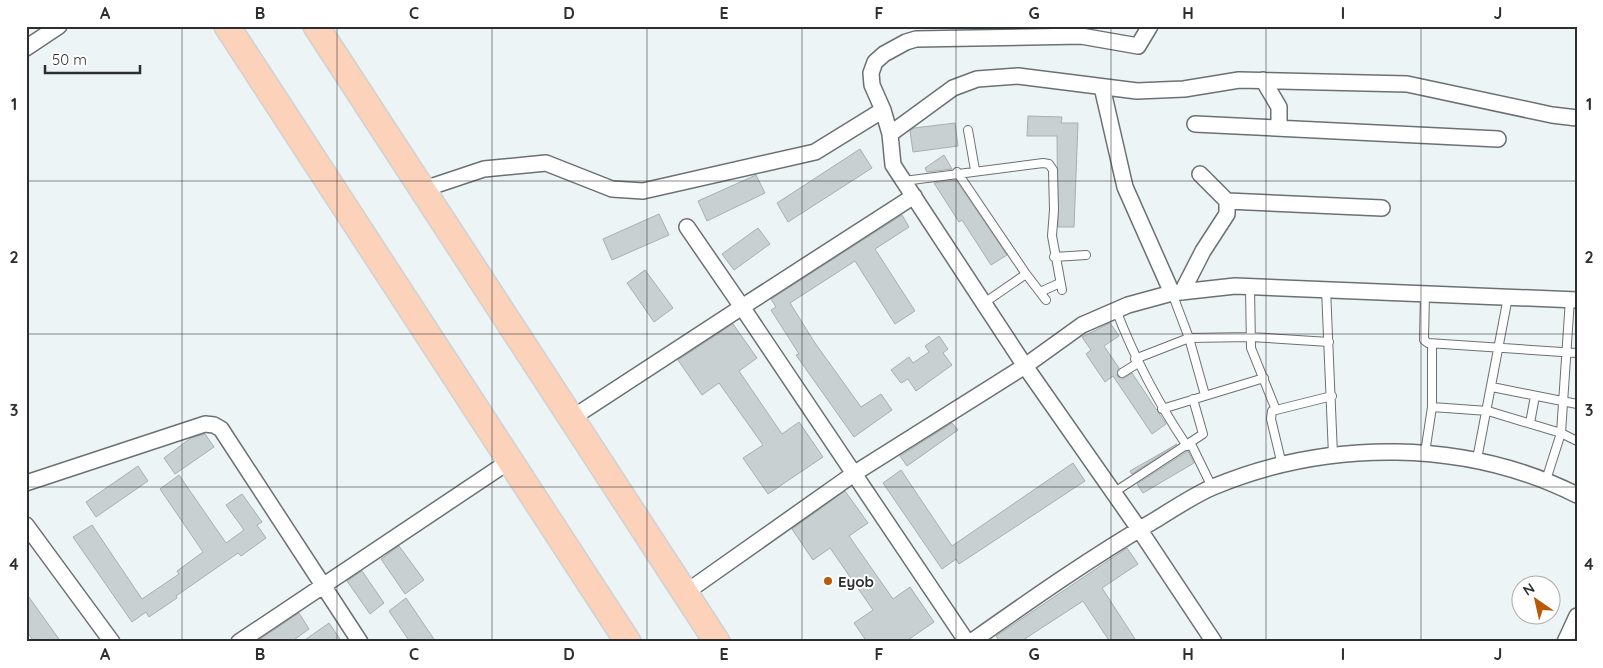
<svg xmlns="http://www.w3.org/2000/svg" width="1603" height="668" viewBox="0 0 1603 668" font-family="Quicksand,sans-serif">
<rect width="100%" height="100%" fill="#edf4f6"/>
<path fill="#c9d0d2" stroke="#a9afb1" d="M1028,116L1062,117L1061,123H1078L1074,227H1058L1057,136H1027Z
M955,123L958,146L913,152L910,131L914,128Z
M860,149L872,168L788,222L777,203Z
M944,155L952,169L927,172L925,168Z
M756,175L765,193L707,221L698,201Z
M956,180L1007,255L991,265L962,220L959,222L934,183Z
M659,214L669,235L612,260L603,239Z
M902,215L909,227L875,249L915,311L895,324L855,261L790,303L815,343L861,407L881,394L892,410L854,437L796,355L799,354L771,310L776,307L771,299Z
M758,228L770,244L734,270L722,254Z
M645,270L673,308L654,322L627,283Z
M1110,323L1119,336L1104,346L1119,368L1117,376L1123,379L1132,373L1166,424L1152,434L1113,376L1105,382L1086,354L1091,350L1082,337Z
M733,324L757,358L739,371L782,434L799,422L823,457L768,494L743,458L763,445L719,383L702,395L678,360Z
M939,336L948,349L943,353L952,365L916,391L908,379L901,383L891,370L909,357L913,363L929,352L925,346Z
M952,423L958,430L907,466L900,456Z
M205,434L214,447L175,474L164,458L191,438Z
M1177,444L1132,474L1130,471Z
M1188,451L1194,463L1143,493L1137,484Z
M1073,463L1085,481L959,564L956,559L942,569L883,483L901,470L952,546Z
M138,466L148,481L96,517L86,502Z
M179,475L226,543L244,530L226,505L242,494L262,522L257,525L266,538L241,556L238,553L176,596L177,598L149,617L146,612L132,622L73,537L92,525L142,599L179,574L177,571L203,552L160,489Z
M845,491L868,523L849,536L893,599L910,587L934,622L905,642H867L854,623L873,610L830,548L813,560L792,529Z
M399,546L424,580L405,594L381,559Z
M1127,548L1138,564L1102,588L1137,642H1110L1083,601L1020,642H1000L996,636Z
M362,571L384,603L370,614L347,581Z
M26,593L61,642H34L26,630Z
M406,598L436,642H410L389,611Z
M299,613L309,629L291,642H256Z
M329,623L342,642H302Z"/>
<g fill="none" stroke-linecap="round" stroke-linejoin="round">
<g stroke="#6b7173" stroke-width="10">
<path id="service" d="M968,130L975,170
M957,172L1026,274L1046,300
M904,181L1043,163L1049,164L1053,170L1054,210L1052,236L1062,290
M1054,257L1086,255
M1250,287L1251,348L1276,410
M1326,289L1333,455
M1040,292L1060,283
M1425,292L1424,340L1428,343L1577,353
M1172,293L1189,338L1205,395
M984,303L1026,274
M1116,310C1135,359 1158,403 1187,446
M1135,359L1189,338L1251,337L1329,342
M1122,373L1138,363
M1492,387L1577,404
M1432,407L1488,411L1561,433L1577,441
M1162,409L1264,378
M1530,423L1535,396
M1191,444L1212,487
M1425,453L1432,407V344
M1477,459L1508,297
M1282,465L1271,419L1272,411L1332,396
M1546,480L1561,433L1570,299
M1113,493L1203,434L1193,399"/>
</g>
<g stroke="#6b7173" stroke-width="18">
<path id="minor" d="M26,48L59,26
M1263,80L1279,107V128
M1102,87L1125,187L1172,293
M1195,124L1498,139
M890,134L953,88L977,79L1018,76L1137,91L1184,89L1239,80L1407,84L1552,115L1577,118
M424,189L484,169L546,163L612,189L643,191L815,152L883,110
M1227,201L1382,208
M687,227L742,307L914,196
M1182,292L1203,251L1227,214V201L1200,174
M572,418L742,307L967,642
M26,483L205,424L214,425L221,429L360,642
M26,525L112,642
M685,593L855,473L1025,366L893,165L890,134L883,110L872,85L871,73L875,62L884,54L906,42L916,39L1081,36L1138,46L1150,26
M239,642L511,460
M971,642C1032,599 1093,556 1157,519C1175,508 1194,495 1213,487C1328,439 1465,439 1577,495
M1214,642L1139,529L1025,366L1082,325L1128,305L1172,293L1235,286L1577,300
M1565,642L1577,616"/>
</g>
<g stroke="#d1d1d1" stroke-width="28">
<path id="trunk" d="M227,26L628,642
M316,26L717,642"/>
</g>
<use href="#service" stroke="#fff" stroke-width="8"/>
<use href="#minor" stroke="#fff" stroke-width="15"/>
<use href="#trunk" stroke="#fcd2ba" stroke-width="25"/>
</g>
<path fill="none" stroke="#2c2e2f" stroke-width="1" stroke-opacity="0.55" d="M182,26V642M337,26V642M492,26V642M647,26V642M802,26V642M956,26V642M1111,26V642M1266,26V642M1421,26V642M26,181H1577M26,334H1577M26,487H1577"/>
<circle fill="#b85a07" stroke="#fff" stroke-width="2" cx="828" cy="581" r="5"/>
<g text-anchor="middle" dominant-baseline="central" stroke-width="4" stroke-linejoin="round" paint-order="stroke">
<g font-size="15" font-weight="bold" fill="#2c2e2f" stroke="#fff" text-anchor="start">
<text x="838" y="581">Eyob</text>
</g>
</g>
<rect width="1603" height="668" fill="none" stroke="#ffffff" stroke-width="55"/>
<g transform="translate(1536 600) rotate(326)"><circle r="24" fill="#ffffff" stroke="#ababac"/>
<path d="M0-4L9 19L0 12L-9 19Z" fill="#b85a07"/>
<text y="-8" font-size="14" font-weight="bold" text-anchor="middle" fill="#2c2e2f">N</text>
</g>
<path d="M45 65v8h95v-8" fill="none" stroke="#2c2e2f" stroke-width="2.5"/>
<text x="52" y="65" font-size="15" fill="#2c2e2f" stroke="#ffffff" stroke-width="4" paint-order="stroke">50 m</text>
<rect x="28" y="28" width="1548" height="612" fill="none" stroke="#2c2e2f" stroke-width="2"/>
<g font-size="16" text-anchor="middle" font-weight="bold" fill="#2c2e2f">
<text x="105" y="19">A</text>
<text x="260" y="19">B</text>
<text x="414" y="19">C</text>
<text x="569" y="19">D</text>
<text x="724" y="19">E</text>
<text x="879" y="19">F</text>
<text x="1034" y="19">G</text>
<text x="1188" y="19">H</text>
<text x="1343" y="19">I</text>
<text x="1498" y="19">J</text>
<text x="14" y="110">1</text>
<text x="1589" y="110">1</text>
<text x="14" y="263">2</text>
<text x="1589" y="263">2</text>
<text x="14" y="416">3</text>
<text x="1589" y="416">3</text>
<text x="14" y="570">4</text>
<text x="1589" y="570">4</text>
<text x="105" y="660">A</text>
<text x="260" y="660">B</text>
<text x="414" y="660">C</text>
<text x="569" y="660">D</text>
<text x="724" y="660">E</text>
<text x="879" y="660">F</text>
<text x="1034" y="660">G</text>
<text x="1188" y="660">H</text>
<text x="1343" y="660">I</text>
<text x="1498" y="660">J</text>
</g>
</svg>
